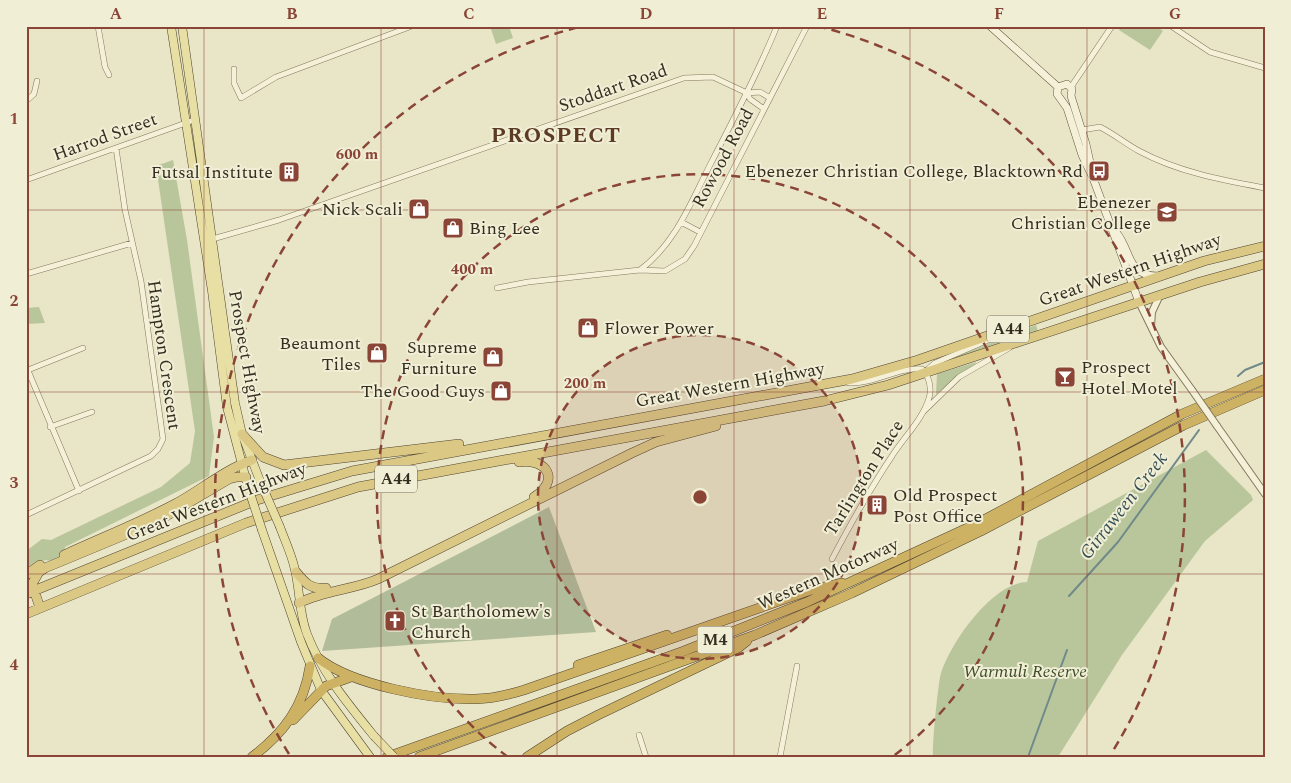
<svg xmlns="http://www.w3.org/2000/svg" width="1291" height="783" viewBox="0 0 1291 783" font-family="Spectral,serif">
<rect width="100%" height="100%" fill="#e9e5c7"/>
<path fill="#b9c69c" d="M490,26H509L513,38L496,44Z
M1122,26H1156L1163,31L1150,50L1119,30Z
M173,160L187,240L214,437L209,476L65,547L63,563C41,559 39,557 26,576V551L42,539L51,540L161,487L190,463L195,431L156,166Z
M39,307L45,323L26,324V308Z
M1036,325L1038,332L950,361V359Z
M976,362V363L936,394L937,374Z
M1206,450L1251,495L1253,500L1205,541L1122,655L1058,757H933C932,746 938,683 941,673C951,642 992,583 1027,582L1038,541Z"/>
<path fill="#b1bc9a" d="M549,507L596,632L322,651L332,619Z"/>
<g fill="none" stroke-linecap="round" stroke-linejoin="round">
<path stroke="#708a89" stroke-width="2" d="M1238,376L1245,370L1265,362
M1069,596L1118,542L1199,430
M1028,757L1067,650"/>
<g stroke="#82785f" stroke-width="6">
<path id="minor" d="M98,26L105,67L109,75
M1171,26L1210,52L1265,68
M234,69V83L241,98L276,77L412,26
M1071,87L1112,26
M747,93L750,99L764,109
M26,101L34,94L37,81
M1082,130L1100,127C1114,134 1126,144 1139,151C1178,172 1222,180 1265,188
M26,180L194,120
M681,222L700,232
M209,240L279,220L684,78L713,77L747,93L760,92L770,98
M640,270C676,243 691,202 711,163C734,118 758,73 777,26
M26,274L132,243
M497,288L528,282L640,270L665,271L685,259L694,246L807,26
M26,366L79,491
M28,370L83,348
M927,370L935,363L1000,335
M924,411L959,377L1009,348
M50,427L92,412
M26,515L151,456L158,449L163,439L141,281L125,210L116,148
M832,559C851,523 870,489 892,456C904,437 923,419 929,398C932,389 929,375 922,369C898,367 874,384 849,383
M639,735L646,757
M780,757L797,666"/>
</g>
<g stroke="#82785f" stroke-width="8">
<path id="tertiary" d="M1139,302L1161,347L1192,390
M1151,326L1152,312L1160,295
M1217,426L1265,494"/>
</g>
<g stroke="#645942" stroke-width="8">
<path id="secondary" d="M990,26L1058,87
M1058,87L1057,94L1067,108L1082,155L1093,178L1139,302
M1058,87L1067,84L1072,89L1071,96L1086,144L1093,176
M1116,232C1132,251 1126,276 1158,276"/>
</g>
<g stroke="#514632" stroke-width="9">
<path id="primary" d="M171,26L212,291L227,407L248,487
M182,26L235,403L242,434L260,481
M280,527C285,541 292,555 295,570C300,591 299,613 307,634C322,673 348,704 374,736
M262,530L301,642L321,690L370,757"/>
</g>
<g stroke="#514632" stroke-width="10">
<path id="trunk" d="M242,434L263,457L284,465L459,444
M519,462C548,458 560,481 534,497
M64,555C101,538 139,523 175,504C201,490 224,470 252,460
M296,572C305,583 311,590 326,588
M26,575L40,565
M26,594L257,500L352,471L852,379L918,360L1204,261L1265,246
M299,603C324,590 353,590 378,579L632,453L656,442L716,426
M40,608L32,584L39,572L45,568L156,522L229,479L237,477H246
M26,614L246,523L358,487L824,401L888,385L1200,282L1265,264"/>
</g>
<g stroke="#514632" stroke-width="10">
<path id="motorway" d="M318,658C352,685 432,700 475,699C492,699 508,695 524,690L811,590L842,583
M578,665L667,635
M293,720L326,686L351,677
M252,757C284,733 304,706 310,666
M387,757L684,651L807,602L978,523L1182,414L1265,379
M419,757L755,635L852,593L981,531L1184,425L1265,390
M527,757L567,731L598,715L738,648L747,641"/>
</g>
<use href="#minor" stroke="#f5f1d9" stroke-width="5"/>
<use href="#tertiary" stroke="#f5f1d9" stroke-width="6"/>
<use href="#secondary" stroke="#f5f1d9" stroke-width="7"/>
<use href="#primary" stroke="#e7dfa4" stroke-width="8"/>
<use href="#trunk" stroke="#dac884" stroke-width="9"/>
<use href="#motorway" stroke="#cdb263" stroke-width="9"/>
<g stroke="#82785f" stroke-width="8" stroke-linecap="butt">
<path id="tertiary-bridge" d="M1192,390L1217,426"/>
</g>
<g stroke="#514632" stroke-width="9" stroke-linecap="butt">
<path id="primary-bridge" d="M260,481L280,527
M248,487L262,530
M374,736L394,757"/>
</g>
<use href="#tertiary-bridge" stroke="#f5f1d9" stroke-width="6"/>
<use href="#primary-bridge" stroke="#e7dfa4" stroke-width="8"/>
</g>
<path fill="none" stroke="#8a4536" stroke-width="1" stroke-opacity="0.55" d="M204,26V757M381,26V757M557,26V757M734,26V757M910,26V757M1087,26V757M26,210H1265M26,392H1265M26,574H1265"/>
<circle cx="700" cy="497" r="162" fill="#8a4536" fill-opacity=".12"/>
<g fill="none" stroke="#8a4536" stroke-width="2.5" stroke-dasharray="9 6">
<circle cx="700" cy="497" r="162"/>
<path d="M508 757A323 323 0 1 1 892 757"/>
<path d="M289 754A485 485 0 0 1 583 26M817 26A485 485 0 0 1 1111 754"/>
</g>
<defs>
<g id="bus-square" transform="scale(1.125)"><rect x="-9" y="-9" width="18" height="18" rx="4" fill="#8a4536" stroke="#f1eed6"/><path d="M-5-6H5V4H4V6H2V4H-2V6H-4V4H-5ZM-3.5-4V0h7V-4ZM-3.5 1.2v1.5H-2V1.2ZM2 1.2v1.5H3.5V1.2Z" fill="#fff"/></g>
<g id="building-square" transform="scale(1.125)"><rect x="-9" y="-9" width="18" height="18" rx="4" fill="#8a4536" stroke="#f1eed6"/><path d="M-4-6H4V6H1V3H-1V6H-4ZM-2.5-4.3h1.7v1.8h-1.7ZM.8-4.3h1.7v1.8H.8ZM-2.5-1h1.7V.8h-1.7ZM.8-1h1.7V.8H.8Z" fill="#fff"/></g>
<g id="shop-square" transform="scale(1.125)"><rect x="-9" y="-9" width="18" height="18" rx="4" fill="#8a4536" stroke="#f1eed6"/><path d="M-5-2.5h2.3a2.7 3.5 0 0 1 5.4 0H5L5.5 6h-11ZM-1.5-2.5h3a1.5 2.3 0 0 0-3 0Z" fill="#fff"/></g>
<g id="school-square" transform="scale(1.125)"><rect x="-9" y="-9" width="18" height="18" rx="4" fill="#8a4536" stroke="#f1eed6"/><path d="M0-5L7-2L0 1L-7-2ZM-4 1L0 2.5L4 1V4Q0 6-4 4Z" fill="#fff"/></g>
<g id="bar-square" transform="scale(1.125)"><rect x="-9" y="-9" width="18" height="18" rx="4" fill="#8a4536" stroke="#f1eed6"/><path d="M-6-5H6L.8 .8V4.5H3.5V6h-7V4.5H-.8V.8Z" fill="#fff"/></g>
<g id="church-square" transform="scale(1.125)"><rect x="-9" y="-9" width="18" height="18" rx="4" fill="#8a4536" stroke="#f1eed6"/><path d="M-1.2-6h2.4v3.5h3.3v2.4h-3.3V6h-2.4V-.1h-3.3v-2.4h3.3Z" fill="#fff"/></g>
</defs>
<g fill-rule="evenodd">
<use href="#bus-square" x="1099" y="171"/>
<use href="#building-square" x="289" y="172"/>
<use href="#shop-square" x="419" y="209"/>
<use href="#school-square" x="1167" y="212"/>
<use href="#shop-square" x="453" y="228"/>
<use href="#shop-square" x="588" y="328"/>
<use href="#shop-square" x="377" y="353"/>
<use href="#shop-square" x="493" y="357"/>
<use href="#bar-square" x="1065" y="377"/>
<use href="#shop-square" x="501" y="391"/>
<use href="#building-square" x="877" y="505"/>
<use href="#church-square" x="395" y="621"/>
</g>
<g text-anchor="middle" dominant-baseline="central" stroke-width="4" stroke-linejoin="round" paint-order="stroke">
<g fill="#f1eed6" stroke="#6d6857" stroke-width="1">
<rect x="987" y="315.5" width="42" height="27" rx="4"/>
<rect x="375" y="465.5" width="42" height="27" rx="4"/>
<rect x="697.5" y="626.5" width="35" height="27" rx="4"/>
</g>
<g font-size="16" font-weight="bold" fill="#342e20">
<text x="1008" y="329">A44</text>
<text x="396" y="479">A44</text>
<text x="715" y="640">M4</text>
</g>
<g font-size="18" fill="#342e20" stroke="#f1eed6">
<text transform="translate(613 88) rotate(-19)">Stoddart Road</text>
<text transform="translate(105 137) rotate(-20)">Harrod Street</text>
<text transform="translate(723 158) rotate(-62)">Rowood Road</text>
<text transform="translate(1130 270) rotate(-19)">Great Western Highway</text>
<text transform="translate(164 355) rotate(82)">Hampton Crescent</text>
<text transform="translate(247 362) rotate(80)">Prospect Highway</text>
<text transform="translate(730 385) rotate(-10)">Great Western Highway</text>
<text transform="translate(864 478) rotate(-58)">Tarlington Place</text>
<text transform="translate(216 502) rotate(-21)">Great Western Highway</text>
<text transform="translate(828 574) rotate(-24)">Western Motorway</text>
</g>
<g font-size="18" fill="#342e20" stroke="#f1eed6" text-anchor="end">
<text x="1083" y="171">Ebenezer Christian College, Blacktown Rd</text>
<text x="273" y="172">Futsal Institute</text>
<text x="1151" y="202">Ebenezer<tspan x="1151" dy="21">Christian College</tspan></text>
<text x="403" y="209">Nick Scali</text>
<text x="469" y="228" text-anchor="start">Bing Lee</text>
<text x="604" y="328" text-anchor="start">Flower Power</text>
<text x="361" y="343">Beaumont<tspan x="361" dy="21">Tiles</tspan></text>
<text x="477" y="347">Supreme<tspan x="477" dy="21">Furniture</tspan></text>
<text x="1081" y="367" text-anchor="start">Prospect<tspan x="1081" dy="21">Hotel Motel</tspan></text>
<text x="485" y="391">The Good Guys</text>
<text x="893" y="495" text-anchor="start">Old Prospect<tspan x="893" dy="21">Post Office</tspan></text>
<text x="411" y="611" text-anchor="start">St Bartholomew's<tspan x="411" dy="21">Church</tspan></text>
</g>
<g font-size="18" font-style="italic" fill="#3e4e2a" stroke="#f1eed6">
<text x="1025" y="671">Warmuli Reserve</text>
</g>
<g font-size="19" font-style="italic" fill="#324e52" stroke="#f1eed6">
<text transform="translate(1124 506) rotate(-52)">Girraween Creek</text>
</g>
<g font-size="22" font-weight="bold" letter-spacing="1" fill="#5c3b25" stroke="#f1eed6">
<text x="556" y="135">PROSPECT</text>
</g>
</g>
<circle cx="700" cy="497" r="8" fill="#8a4536" stroke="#f1eed6" stroke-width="2.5"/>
<g font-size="15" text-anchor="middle" font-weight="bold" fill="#8a4536" stroke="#f1eed6" stroke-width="4" stroke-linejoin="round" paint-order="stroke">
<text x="357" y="159">600 m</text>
<text x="472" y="274">400 m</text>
<text x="585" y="388">200 m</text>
</g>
<rect width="1291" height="783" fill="none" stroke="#f1eed6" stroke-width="55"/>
<rect x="28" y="28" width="1236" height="728" fill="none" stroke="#8a4536" stroke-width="2"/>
<g font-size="16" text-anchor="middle" font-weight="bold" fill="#8a4536">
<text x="116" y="19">A</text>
<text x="292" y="19">B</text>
<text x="469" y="19">C</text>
<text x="646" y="19">D</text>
<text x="822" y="19">E</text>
<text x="999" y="19">F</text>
<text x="1175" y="19">G</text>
<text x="14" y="124">1</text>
<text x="14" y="306">2</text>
<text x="14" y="488">3</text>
<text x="14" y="670">4</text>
</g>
</svg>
